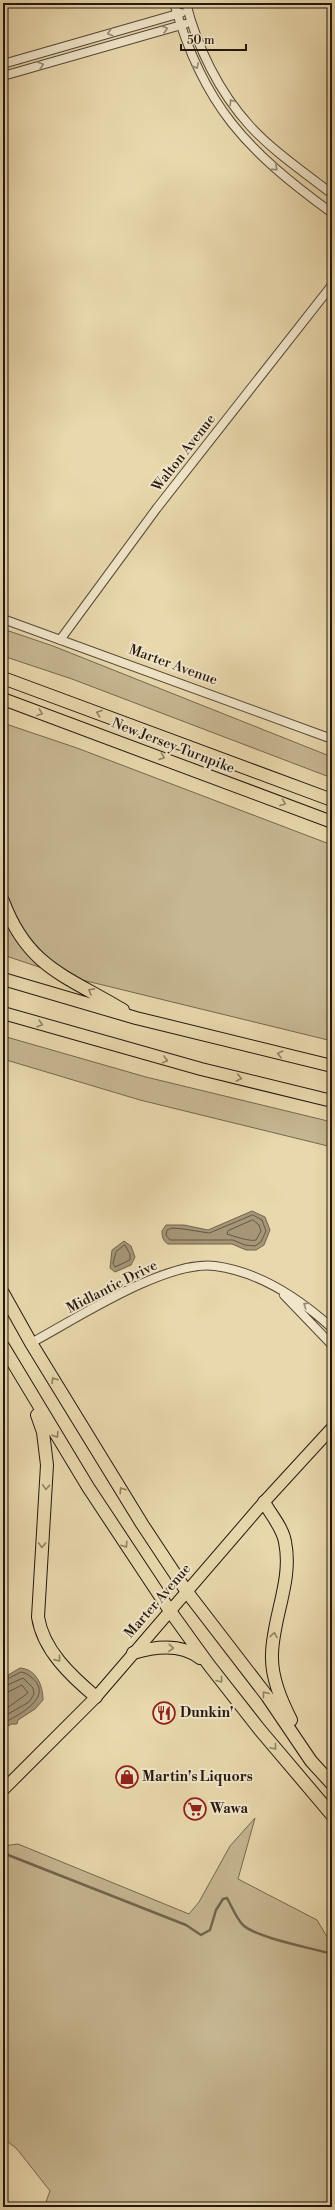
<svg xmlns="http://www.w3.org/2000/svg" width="335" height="2210" viewBox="0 0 335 2210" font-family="'Libre Bodoni',serif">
<rect width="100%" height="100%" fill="#e9d8ad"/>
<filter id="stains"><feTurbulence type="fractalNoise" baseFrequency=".005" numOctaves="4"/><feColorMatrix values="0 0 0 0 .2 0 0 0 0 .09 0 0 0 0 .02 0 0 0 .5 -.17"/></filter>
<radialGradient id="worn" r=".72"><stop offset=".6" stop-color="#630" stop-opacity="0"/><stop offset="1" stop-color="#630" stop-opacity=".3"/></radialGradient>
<path fill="#c7b792" stroke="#756750" d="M3,629L53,646L332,757V778L72,679L3,656Z
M3,723L77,748L332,845V1041L66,976L3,955Z
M3,1036L146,1077L332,1122V1147L140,1100L3,1059Z
M255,1818L238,1879L317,1920L332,1945V2207H44L50,2191L17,2149L3,2138V1846L18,1844L189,1914L199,1902L230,1846Z"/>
<path fill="#a69677" stroke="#72634d" d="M252,1211L265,1217L270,1230L264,1245L256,1250H246L232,1244H168C163,1241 162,1237 162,1231L166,1225H184L208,1230Z
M124,1241L131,1246L135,1257L131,1265L115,1272L110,1268L112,1250Z
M20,1668C36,1669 43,1685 43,1700L35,1709L18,1720L17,1724H12L3,1728V1678Z"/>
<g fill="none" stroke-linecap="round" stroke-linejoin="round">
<path stroke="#645643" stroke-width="1" d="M253,1215L262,1220L266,1231L261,1242L255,1246L245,1245L233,1240H170L166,1235L167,1230L172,1228L183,1229L209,1233Z
M253,1220L259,1225L261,1231L256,1240C251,1242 233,1236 227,1234L228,1231Z
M125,1245L130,1254V1260L115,1267L113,1263L116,1252Z
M3,1681L21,1672L25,1673C60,1693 22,1714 3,1723
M3,1687L23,1678L33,1688L34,1694L29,1702L3,1717
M3,1693L10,1691L22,1685L28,1693L3,1711"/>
<path stroke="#72634d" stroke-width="2.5" d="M3,1853L186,1925L201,1935L210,1930L216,1910L223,1899L227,1898C232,1907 236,1918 243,1925C257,1938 312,1948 332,1954"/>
<g stroke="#544736" stroke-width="10">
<path id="minor" d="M174,3C203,106 247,151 332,213
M186,3C197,47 219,92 250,126C274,152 304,172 332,194
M3,64L181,13
M3,76L185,24
M3,619L332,739
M60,640L157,508L332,285
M284,1295L332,1345
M31,1343C76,1319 165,1260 215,1266C260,1272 299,1298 332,1328"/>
</g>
<g stroke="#23170f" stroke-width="13">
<path id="major" d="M3,1790L96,1697L264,1502L332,1428"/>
</g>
<g stroke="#23170f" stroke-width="14">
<path id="highway" d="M3,678L332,800
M3,699L332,822
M3,901C28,968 67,976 123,1010
M3,979L136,1018L332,1066
M3,1013L201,1069L332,1101
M3,1293L31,1343L142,1524L187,1592L267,1696L311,1761L332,1784
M3,1346L88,1487L170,1611L209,1665L260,1730L332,1815
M37,1415L43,1432L47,1465L38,1617C43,1650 71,1676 96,1697
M264,1502C271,1515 283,1528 285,1542C293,1580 273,1616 272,1654C271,1677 281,1700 291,1720
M133,1653C156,1646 181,1643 200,1658"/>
</g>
<use href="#minor" stroke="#f1e6ca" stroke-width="8"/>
<use href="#major" stroke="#e9d8ad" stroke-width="11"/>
<use href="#highway" stroke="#e9d8ad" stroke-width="12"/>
</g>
<defs><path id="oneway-chevron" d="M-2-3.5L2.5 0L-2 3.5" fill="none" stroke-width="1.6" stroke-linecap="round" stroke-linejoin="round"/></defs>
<g stroke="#948976">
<use href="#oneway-chevron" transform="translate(165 29) rotate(-16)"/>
<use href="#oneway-chevron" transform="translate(110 33) rotate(164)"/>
<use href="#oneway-chevron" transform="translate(41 65) rotate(-16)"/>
<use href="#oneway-chevron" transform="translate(196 66) rotate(64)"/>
<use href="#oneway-chevron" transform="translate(232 102) rotate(-123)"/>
<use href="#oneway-chevron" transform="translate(275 168) rotate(41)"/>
<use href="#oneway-chevron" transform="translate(306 1305) rotate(-146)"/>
</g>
<g stroke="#908166">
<use href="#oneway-chevron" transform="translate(40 713) rotate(20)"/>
<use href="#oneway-chevron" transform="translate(99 713) rotate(-160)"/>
<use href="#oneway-chevron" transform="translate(162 757) rotate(20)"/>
<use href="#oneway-chevron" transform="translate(283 803) rotate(21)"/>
<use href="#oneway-chevron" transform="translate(91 991) rotate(-152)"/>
<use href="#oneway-chevron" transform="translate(40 1024) rotate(17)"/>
<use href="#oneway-chevron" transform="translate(280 1054) rotate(-167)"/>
<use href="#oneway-chevron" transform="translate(165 1060) rotate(15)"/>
<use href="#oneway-chevron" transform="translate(239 1078) rotate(13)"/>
<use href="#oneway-chevron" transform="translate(54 1380) rotate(-122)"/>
<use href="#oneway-chevron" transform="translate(56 1435) rotate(58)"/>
<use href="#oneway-chevron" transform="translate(46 1487) rotate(93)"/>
<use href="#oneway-chevron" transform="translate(122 1490) rotate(-123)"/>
<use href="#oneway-chevron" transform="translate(42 1545) rotate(92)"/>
<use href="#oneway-chevron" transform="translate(125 1545) rotate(57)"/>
<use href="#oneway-chevron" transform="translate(274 1635) rotate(-80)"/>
<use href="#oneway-chevron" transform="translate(171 1648) rotate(2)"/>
<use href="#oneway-chevron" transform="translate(58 1659) rotate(51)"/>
<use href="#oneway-chevron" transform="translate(220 1680) rotate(52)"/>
<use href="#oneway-chevron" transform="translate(265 1694) rotate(-127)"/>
<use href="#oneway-chevron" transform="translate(274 1747) rotate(50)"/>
</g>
<defs>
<g id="restaurant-ring" transform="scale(1.15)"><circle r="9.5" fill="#f1e6ca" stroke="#8f2418" stroke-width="1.5"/><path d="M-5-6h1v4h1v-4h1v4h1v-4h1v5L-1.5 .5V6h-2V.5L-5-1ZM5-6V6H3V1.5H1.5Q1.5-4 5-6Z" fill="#8f2418"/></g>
<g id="shop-ring" transform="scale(1.15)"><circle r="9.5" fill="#f1e6ca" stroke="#8f2418" stroke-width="1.5"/><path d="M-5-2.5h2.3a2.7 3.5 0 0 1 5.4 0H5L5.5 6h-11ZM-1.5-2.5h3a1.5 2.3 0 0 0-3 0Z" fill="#8f2418"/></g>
<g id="supermarket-ring" transform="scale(1.15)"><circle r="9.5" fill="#f1e6ca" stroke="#8f2418" stroke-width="1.5"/><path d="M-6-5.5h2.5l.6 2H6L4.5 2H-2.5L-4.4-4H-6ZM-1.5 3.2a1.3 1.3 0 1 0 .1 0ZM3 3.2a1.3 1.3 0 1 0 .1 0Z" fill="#8f2418"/></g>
</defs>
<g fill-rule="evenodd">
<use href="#restaurant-ring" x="164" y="1713"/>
<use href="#shop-ring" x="127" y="1777"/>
<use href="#supermarket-ring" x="195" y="1809"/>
</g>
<g text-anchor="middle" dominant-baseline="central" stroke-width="4" stroke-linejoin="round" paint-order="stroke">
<g font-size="14" fill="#23170f" stroke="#f1e6ca">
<text transform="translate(184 453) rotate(-52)">Walton Avenue</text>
<text transform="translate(173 665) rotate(20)">Marter Avenue</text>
<text transform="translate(173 746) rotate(21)">New Jersey Turnpike</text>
<text transform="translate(112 1287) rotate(-27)">Midlantic Drive</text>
<text transform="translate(158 1601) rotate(-49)">Marter Avenue</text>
</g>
<g font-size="14" font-weight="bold" fill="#23170f" stroke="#f1e6ca" text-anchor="start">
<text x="180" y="1713">Dunkin'</text>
<text x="142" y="1777">Martin's Liquors</text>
<text x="210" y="1809">Wawa</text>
</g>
</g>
<rect width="335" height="2210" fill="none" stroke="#e9d8ad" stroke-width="16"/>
<rect x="4" y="4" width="327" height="2202" fill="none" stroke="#23170f" stroke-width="2"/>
<rect x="8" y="8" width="319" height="2194" fill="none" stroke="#23170f"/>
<path d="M181 44v6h65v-6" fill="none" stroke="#23170f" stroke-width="2"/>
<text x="187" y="44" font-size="12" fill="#23170f" stroke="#f1e6ca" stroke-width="3" paint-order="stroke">50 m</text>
<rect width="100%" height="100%" filter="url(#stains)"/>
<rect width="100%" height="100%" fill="url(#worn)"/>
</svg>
